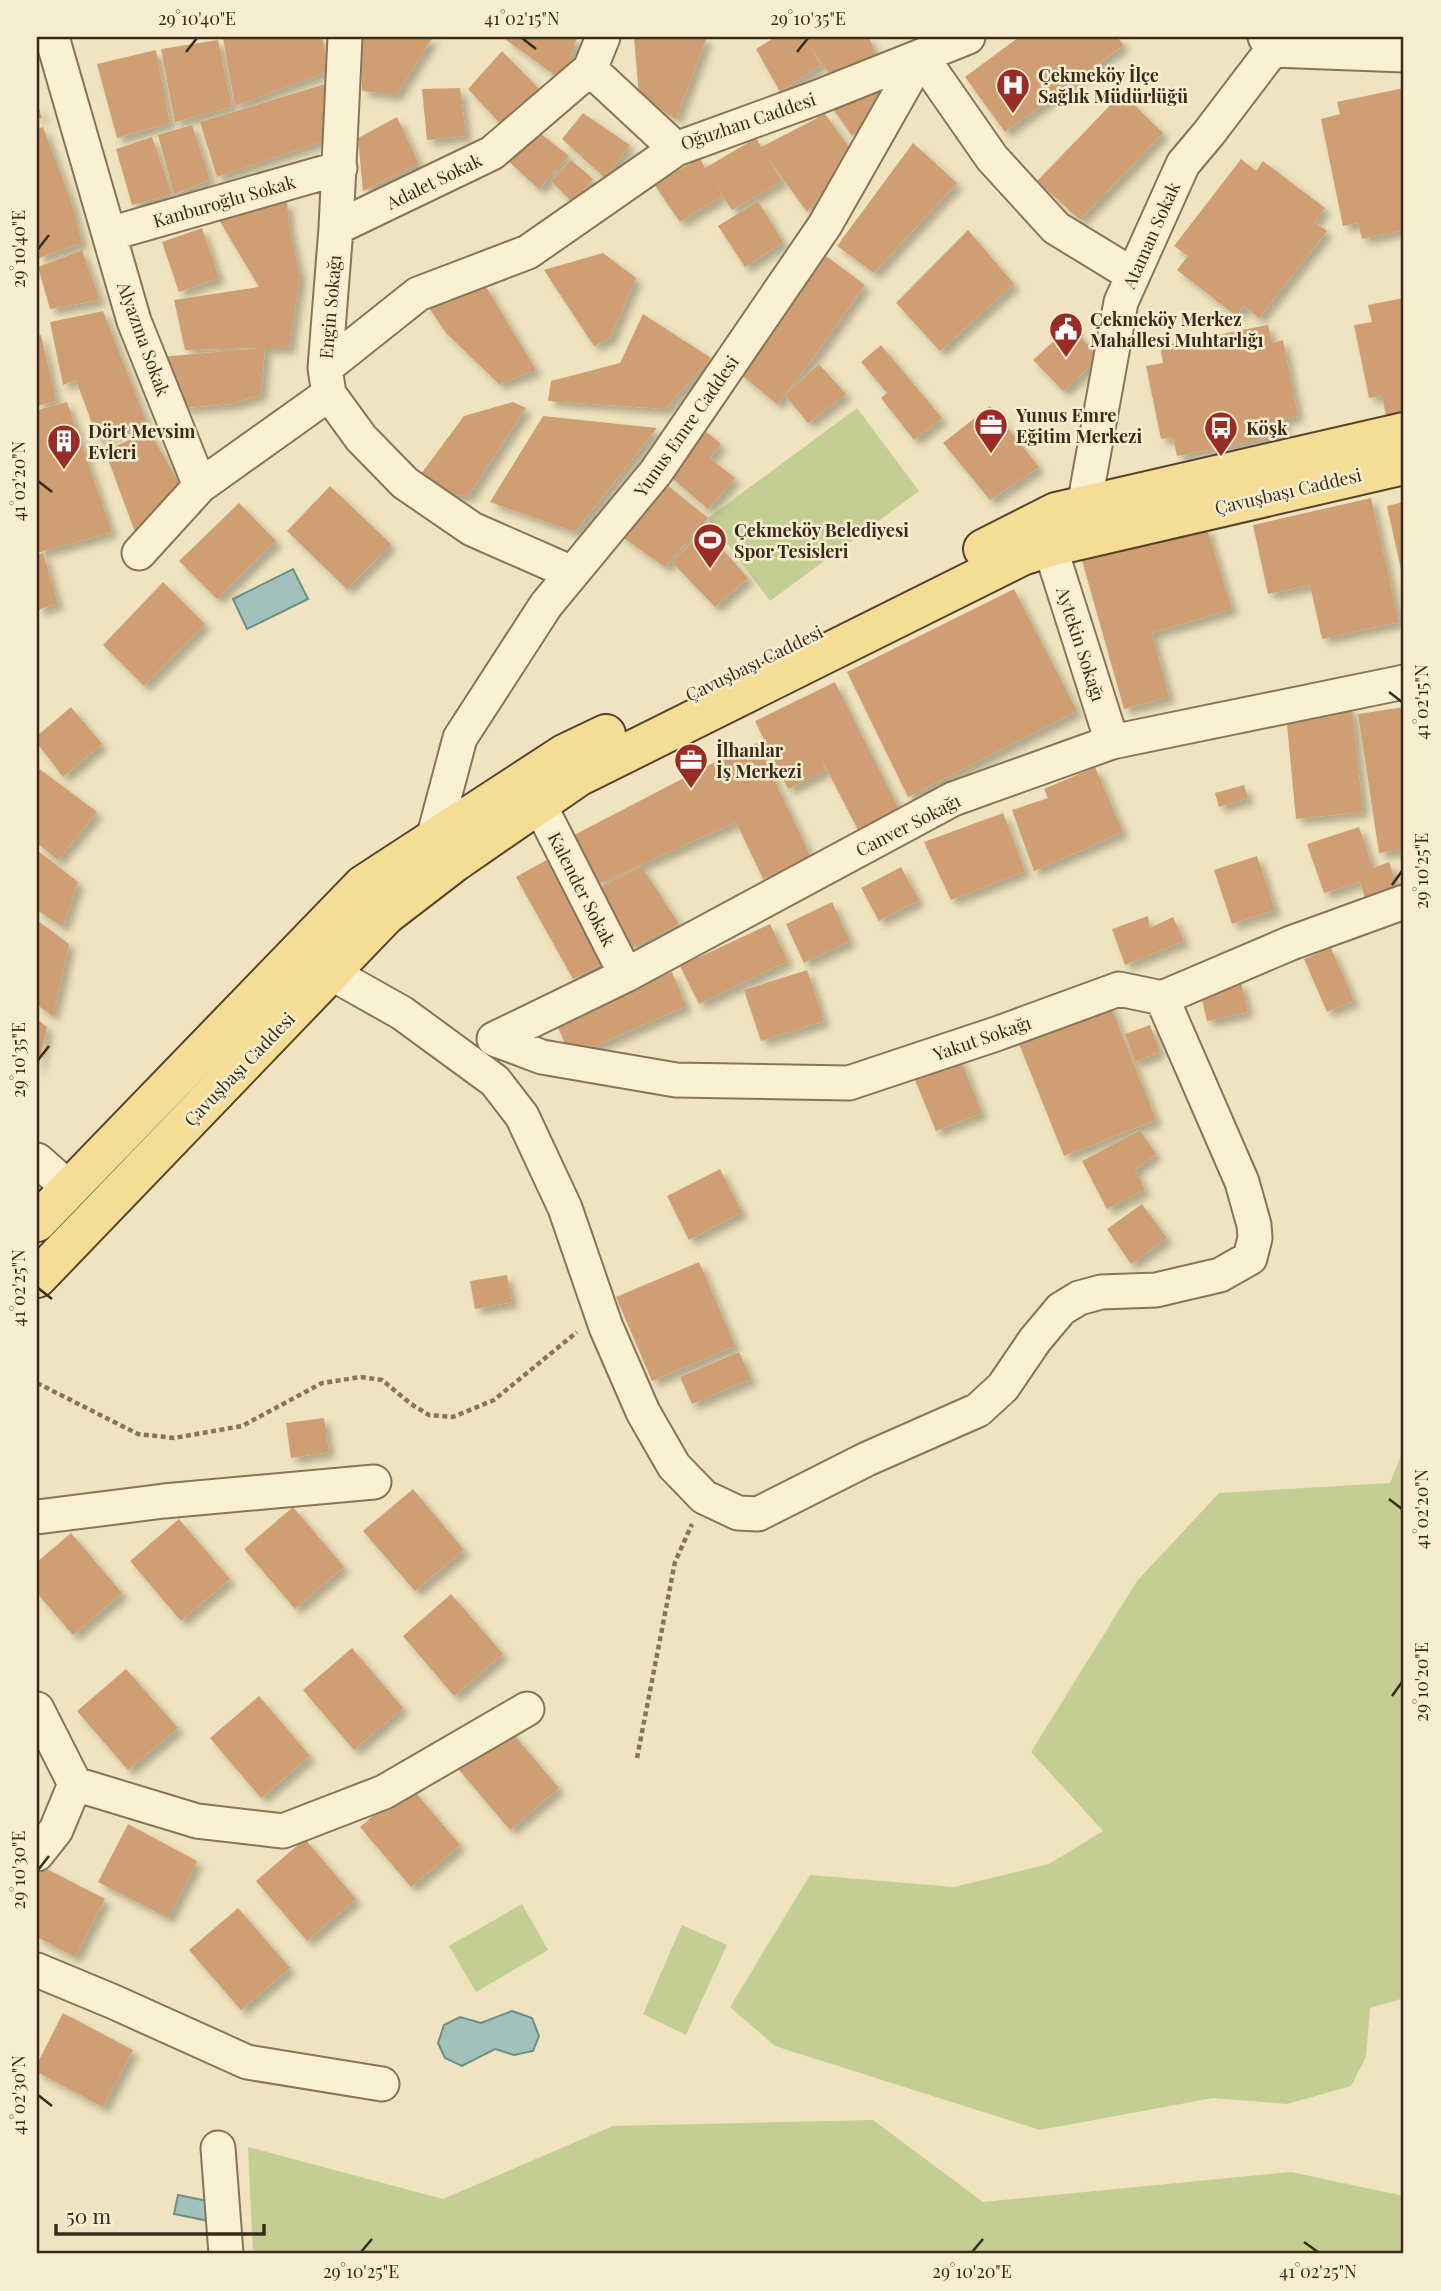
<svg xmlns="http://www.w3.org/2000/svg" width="1441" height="2291" viewBox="0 0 1441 2291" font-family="'Playfair Display',serif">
<defs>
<filter id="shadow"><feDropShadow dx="6" dy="6" stdDeviation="3.5" flood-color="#0004"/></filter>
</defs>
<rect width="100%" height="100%" fill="#efe4bf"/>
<path fill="#c3ce93" d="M857,408L919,491L770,601L708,518Z
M1404,1448V1998L1370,2008L1366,2057L1351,2086L1287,2104L1213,2098L1040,2130L775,2046L730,2007L810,1875L954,1887L1049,1864L1103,1831L1031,1752L1137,1581L1219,1493L1390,1483Z
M522,1904L548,1950L476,1992L449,1946Z
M682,1925L727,1945L686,2035L643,2014Z
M873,2120L983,2202L1291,2172L1404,2196V2254H253L248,2147L443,2199L613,2126Z"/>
<path fill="#a2c1ba" stroke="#698f88" stroke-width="2" d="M293,569L308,599L247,629L233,599Z
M512,2011L532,2018L539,2036L533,2051L514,2055L495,2049L462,2066L445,2058L438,2043L444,2025L460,2017L481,2023Z
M178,2195L213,2202L209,2221L174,2214Z"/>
<path fill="#cf9f73" filter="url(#shadow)" d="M232,37H322L329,71L235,106L223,38Z
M361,37H433L396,95L362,91Z
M502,37H577L563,81Z
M634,37H707L676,119L639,96Z
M775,37H869L877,58L830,74L811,49L821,65L780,92L756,49Z
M1019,37H1117L1124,45L1005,132L965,77Z
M218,40L232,107L175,122L161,49Z
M156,50L170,123L117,138L97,64Z
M502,51L543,93L506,130L468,89Z
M870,81L889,106L852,136L827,100Z
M325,84L326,140L217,177L200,122Z
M460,88L466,136L427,140L422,89Z
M1404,88V230L1362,239L1358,223L1343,226L1321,119L1340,114L1337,102Z
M1122,93L1163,133L1080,220L1037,181Z
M37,102L42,118L37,120Z
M583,113L630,145L605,178L562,139Z
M825,114L853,153L807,212L766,155L782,181L732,210L715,184L722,196L680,222L654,184L700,158L705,168L756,138L761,147Z
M397,117L419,164L363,191L358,138Z
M192,125L210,180L174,194L158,135Z
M43,127L72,204L82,243L39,258L37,253V129Z
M536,130L569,156L539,189L508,161Z
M152,137L172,194L132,205L116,149Z
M913,143L957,183L874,273L837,246Z
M1241,159L1256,171L1263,161L1325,208L1314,222L1327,231L1259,318L1244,306L1236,316L1177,270L1188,256L1174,246Z
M571,160L593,179L573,203L551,181Z
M287,201L289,226L300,276L289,348H265L261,395L231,404L184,408L160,357L260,348L185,350L174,300L259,287L219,220Z
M758,201L783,242L745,267L718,226Z
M202,228L219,278L179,292L162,242Z
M968,230L1014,284L940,351L896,303Z
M82,250L100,300L50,309L38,267Z
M603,253L636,278L610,338L594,346L544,270Z
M825,255L865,285L804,371L777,404L739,373L765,339Z
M485,285L536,370L499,384L446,333L425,302Z
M1404,298V411L1386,415L1382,396L1369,398L1354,325L1372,322L1368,305Z
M103,311L146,421L98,440L76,380L63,385L50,322Z
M643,314L711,358L665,409L548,401L551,381L620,363Z
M1071,325L1099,358L1063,391L1033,360Z
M1268,325L1272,343L1283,340L1298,416L1282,420L1285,435L1177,456L1173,437L1161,439L1146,366L1163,363L1160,346Z
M41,335L56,401L37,406V336Z
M881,345L942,418L914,440L881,398L887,393L861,362Z
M819,364L846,394L808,423L785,395Z
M67,402L112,532L37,553V410Z
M513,402L526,408L468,496L442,495L418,478L464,416Z
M990,406L1039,467L990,500L943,443Z
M543,416L657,428L575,532L490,502Z
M703,429L721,444L710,458L735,478L708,509L666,473Z
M149,431L183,489L135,532L105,451Z
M662,481L708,518L665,567L618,534Z
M330,486L391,544L347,589L287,531Z
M1371,498L1399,622L1322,639L1310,585L1268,594L1253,525Z
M1404,502V579H1403L1387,506Z
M239,503L276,541L217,599L179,561Z
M1206,526L1232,609L1152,633L1169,697L1124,709L1081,557L1125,543L1127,551Z
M705,530L748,578L715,607L672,562Z
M43,553L58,604L37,610V555Z
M163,582L205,624L144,686L103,645Z
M1014,589L1077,711L908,797L847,672Z
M835,682L899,809L858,830L821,758L826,770L788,789L755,721Z
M71,707L102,744L63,777L37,743V736Z
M1352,707L1363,812L1296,819L1286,714Z
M1404,707V849L1379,853L1358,714Z
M757,743L811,857L763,879L736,822L598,884L574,835L709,765Z
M37,767L97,812L58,860L37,843Z
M1095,767L1123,832L1034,871L1012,810L1048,798L1044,789Z
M1244,785L1248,798L1219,807L1215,793Z
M1003,813L1025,871L951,900L924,842Z
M1359,827L1373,868L1389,862L1397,887L1365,898L1360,882L1324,893L1307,844Z
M37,850L78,882L63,927L37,910Z
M1257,856L1275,910L1232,924L1214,870Z
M552,857L609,960L573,979L516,877Z
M641,866L679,924L631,948L600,887Z
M901,867L919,900L879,921L861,888Z
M832,902L850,941L804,963L786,924Z
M1148,916L1150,928L1173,917L1184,941L1125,965L1112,929Z
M37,920L69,944L53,1016L37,1005Z
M770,924L788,961L699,1004L680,966Z
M1331,948L1354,1001L1327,1012L1304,959Z
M807,970L824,1021L761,1041L744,990Z
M672,972L686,1006L571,1057L556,1023Z
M1241,982L1248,1012L1207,1021L1200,991Z
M1109,1002L1156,1120L1064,1156L1017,1039Z
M37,1019L47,1027L38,1070H37Z
M1150,1025L1160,1052L1135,1062L1125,1034Z
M959,1056L982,1113L936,1131L913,1075Z
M1140,1130L1156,1154L1135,1170L1145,1190L1107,1209L1082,1161Z
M720,1169L742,1212L689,1240L667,1196Z
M1142,1204L1167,1238L1131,1264L1107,1229Z
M699,1262L735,1346L652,1381L616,1297Z
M507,1275L512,1302L475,1309L470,1281Z
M739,1352L751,1379L692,1404L680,1377Z
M324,1418L329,1452L291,1458L286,1423Z
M413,1489L464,1550L415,1591L363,1531Z
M293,1507L344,1567L295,1609L244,1549Z
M179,1519L230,1579L181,1621L130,1561Z
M71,1533L122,1593L73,1635L37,1593V1562Z
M451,1594L503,1654L454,1696L403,1636Z
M352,1648L403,1708L354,1750L303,1690Z
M126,1669L178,1728L128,1770L77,1711Z
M259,1696L310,1756L261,1798L210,1738Z
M508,1728L559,1788L510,1830L459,1770Z
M409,1785L460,1845L411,1887L360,1827Z
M128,1824L197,1861L168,1918L98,1882Z
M305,1839L356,1899L307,1941L256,1881Z
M37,1864L105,1899L75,1957L37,1937Z
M238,1908L290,1968L241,2010L189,1950Z
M63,2013L133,2050L103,2107L37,2072V2064Z"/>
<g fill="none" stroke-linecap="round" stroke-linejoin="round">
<g stroke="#897457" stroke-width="37">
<path id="minor" d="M52,37L134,321L200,486L329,394
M345,37L336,228L325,368L329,394L361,438L405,483L472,529L572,573
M1265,37L1273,50L1404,55
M590,69L676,149L813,99L921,56L992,158L1056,228L1133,275
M336,228L492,153L590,69L603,37
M109,234L340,168
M325,368L418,294L528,252L676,149
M139,553L200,486
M1404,682L1112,742L953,799L626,975L494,1039L542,1057L676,1080L849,1083L996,1034L1119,989L1162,998L1291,943L1404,902
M1112,742L1050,547L1084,506L1121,302L1183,164L1209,133L1282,37
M539,804L626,975
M433,839L460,738L546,605L656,472L825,225L921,56L968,37
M331,973L402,1013L495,1081L522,1116L565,1208L606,1327L643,1412L674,1466L704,1497L738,1513L758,1514L867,1459L978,1410L1003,1387L1035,1340L1061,1309L1079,1298L1101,1292L1156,1290L1220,1275L1250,1258L1255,1238L1254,1225L1242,1182L1162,998
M37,1160L70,1189
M37,1517L164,1501L374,1482
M37,1709L75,1784L56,1830L37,1854
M75,1784L197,1821L283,1831L384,1792L527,1709
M37,1970L114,2002L247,2062L382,2084
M218,2148L226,2254"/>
</g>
<g stroke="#56422b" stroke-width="42">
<path id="major" d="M983,549L1056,512L1404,432
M37,1222L363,885L564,754L606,734
M37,1278L386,915L455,862L578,777L1022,556L1050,547L1404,465"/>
</g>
<path stroke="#897457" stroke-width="4.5" stroke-dasharray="5 3.5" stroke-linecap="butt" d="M37,1383L138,1434L174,1438L242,1426L322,1383L361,1377L382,1380L411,1404L429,1415L453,1417L494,1400L577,1332
M637,1758L675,1562L692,1524"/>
<use href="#minor" stroke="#faf1d3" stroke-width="33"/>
<use href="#major" stroke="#f5dd95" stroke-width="38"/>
</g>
<path fill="none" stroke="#382b1c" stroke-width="2.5" d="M522,38L536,49M186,52L197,38M797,52L808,38M38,249L49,235M38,481L52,492M1389,692L1402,702M1392,885L1402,871M38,1060L49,1046M38,1288L52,1299M1389,1499L1402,1509M1392,1696L1402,1682M38,1870L49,1856M38,2095L52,2106M1304,2242L1318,2252M361,2252L372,2239M972,2252L983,2239"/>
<defs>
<g id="hospital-pin" transform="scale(1.75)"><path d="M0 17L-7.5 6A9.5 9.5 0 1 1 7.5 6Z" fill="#9a2b25" stroke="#f7edcf"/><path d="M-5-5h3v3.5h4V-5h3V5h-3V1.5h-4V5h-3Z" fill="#fff"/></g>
<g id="civic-pin" transform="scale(1.75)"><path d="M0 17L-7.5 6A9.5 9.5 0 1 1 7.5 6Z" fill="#9a2b25" stroke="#f7edcf"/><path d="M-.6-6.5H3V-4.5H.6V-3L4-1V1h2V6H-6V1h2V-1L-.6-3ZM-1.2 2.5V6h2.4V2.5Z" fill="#fff"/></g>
<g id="office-pin" transform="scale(1.75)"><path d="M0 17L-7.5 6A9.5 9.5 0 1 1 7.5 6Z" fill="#9a2b25" stroke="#f7edcf"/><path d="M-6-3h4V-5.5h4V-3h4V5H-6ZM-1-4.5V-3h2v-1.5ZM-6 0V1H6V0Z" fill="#fff"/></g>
<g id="bus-pin" transform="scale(1.75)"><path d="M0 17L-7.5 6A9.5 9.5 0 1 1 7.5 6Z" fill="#9a2b25" stroke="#f7edcf"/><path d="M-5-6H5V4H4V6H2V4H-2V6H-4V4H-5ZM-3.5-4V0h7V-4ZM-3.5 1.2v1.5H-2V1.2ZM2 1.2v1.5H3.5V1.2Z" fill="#fff"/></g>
<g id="building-pin" transform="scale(1.75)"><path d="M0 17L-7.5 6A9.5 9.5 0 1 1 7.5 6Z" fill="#9a2b25" stroke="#f7edcf"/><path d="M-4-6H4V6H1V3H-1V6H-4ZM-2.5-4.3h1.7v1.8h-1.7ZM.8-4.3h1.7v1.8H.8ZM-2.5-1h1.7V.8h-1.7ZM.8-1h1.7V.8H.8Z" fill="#fff"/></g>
<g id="stadium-pin" transform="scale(1.75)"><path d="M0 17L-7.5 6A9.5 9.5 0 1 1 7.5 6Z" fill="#9a2b25" stroke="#f7edcf"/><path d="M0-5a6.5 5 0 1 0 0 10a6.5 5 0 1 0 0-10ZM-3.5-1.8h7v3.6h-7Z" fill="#fff"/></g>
</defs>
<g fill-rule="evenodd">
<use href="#hospital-pin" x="1013" y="85"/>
<use href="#civic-pin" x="1066" y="329"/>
<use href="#office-pin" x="991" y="425"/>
<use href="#bus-pin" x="1221" y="428"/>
<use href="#building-pin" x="64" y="441"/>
<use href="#stadium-pin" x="710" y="540"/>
<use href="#office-pin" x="691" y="760"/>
</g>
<g text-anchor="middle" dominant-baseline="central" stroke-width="5" stroke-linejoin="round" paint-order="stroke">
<g font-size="18" font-weight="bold" fill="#382b1c" stroke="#f7edcf" text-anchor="start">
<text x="1038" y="75">Çekmeköy İlçe<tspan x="1038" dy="21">Sağlık Müdürlüğü</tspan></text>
<text x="1090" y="319">Çekmeköy Merkez<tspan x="1090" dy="21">Mahallesi Muhtarlığı</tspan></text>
<text x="1016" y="415">Yunus Emre<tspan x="1016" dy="21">Eğitim Merkezi</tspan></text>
<text x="1246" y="428">Köşk</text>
<text x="88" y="431">Dört Mevsim<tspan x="88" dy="21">Evleri</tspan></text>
<text x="734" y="530">Çekmeköy Belediyesi<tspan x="734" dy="21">Spor Tesisleri</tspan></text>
<text x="716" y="750">İlhanlar<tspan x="716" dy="21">İş Merkezi</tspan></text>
</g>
<g font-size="18" fill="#382b1c" stroke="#f7edcf">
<text transform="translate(748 121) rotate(-19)">Oğuzhan Caddesi</text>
<text transform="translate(434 181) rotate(-26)">Adalet Sokak</text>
<text transform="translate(224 201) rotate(-16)">Kanburoğlu Sokak</text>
<text transform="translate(1151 235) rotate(-66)">Ataman Sokak</text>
<text transform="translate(330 307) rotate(-85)">Engin Sokağı</text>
<text transform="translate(144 339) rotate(70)">Alyazma Sokak</text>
<text transform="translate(686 426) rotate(-55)">Yunus Emre Caddesi</text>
<text transform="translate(1288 491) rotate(-13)">Çavuşbaşı Caddesi</text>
<text transform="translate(1081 644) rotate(72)">Aytekin Sokağı</text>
<text transform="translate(754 663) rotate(-26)">Çavuşbaşı Caddesi</text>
<text transform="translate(908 825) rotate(-27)">Canver Sokağı</text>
<text transform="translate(582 889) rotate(63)">Kalender Sokak</text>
<text transform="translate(982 1038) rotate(-19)">Yakut Sokağı</text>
<text transform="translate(239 1069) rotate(-46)">Çavuşbaşı Caddesi</text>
</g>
</g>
<rect width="1441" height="2291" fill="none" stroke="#f7edcf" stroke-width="77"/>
<path d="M56 2224v10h208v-10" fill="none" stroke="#382b1c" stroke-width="3.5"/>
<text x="66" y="2224" font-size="21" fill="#382b1c" stroke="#f7edcf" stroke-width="5" paint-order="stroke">50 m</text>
<rect x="38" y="38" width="1364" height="2214" fill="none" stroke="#382b1c" stroke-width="2.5"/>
<g font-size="18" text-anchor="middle" fill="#382b1c">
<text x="197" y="25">29°10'40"E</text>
<text x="522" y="25">41°02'15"N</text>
<text x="808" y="25">29°10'35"E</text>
<text transform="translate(19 249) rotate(-90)" y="6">29°10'40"E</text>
<text transform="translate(19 481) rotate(-90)" y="6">41°02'20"N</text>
<text transform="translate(1422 702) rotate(-90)" y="6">41°02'15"N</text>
<text transform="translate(1422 871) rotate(-90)" y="6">29°10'25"E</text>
<text transform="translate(19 1060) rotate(-90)" y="6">29°10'35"E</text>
<text transform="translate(19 1288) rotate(-90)" y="6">41°02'25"N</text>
<text transform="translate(1422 1509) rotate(-90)" y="6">41°02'20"N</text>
<text transform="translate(1422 1682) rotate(-90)" y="6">29°10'20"E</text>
<text transform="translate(19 1870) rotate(-90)" y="6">29°10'30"E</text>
<text transform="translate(19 2095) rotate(-90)" y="6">41°02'30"N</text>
<text x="361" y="2278">29°10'25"E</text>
<text x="972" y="2278">29°10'20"E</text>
<text x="1318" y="2278">41°02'25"N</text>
</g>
</svg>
